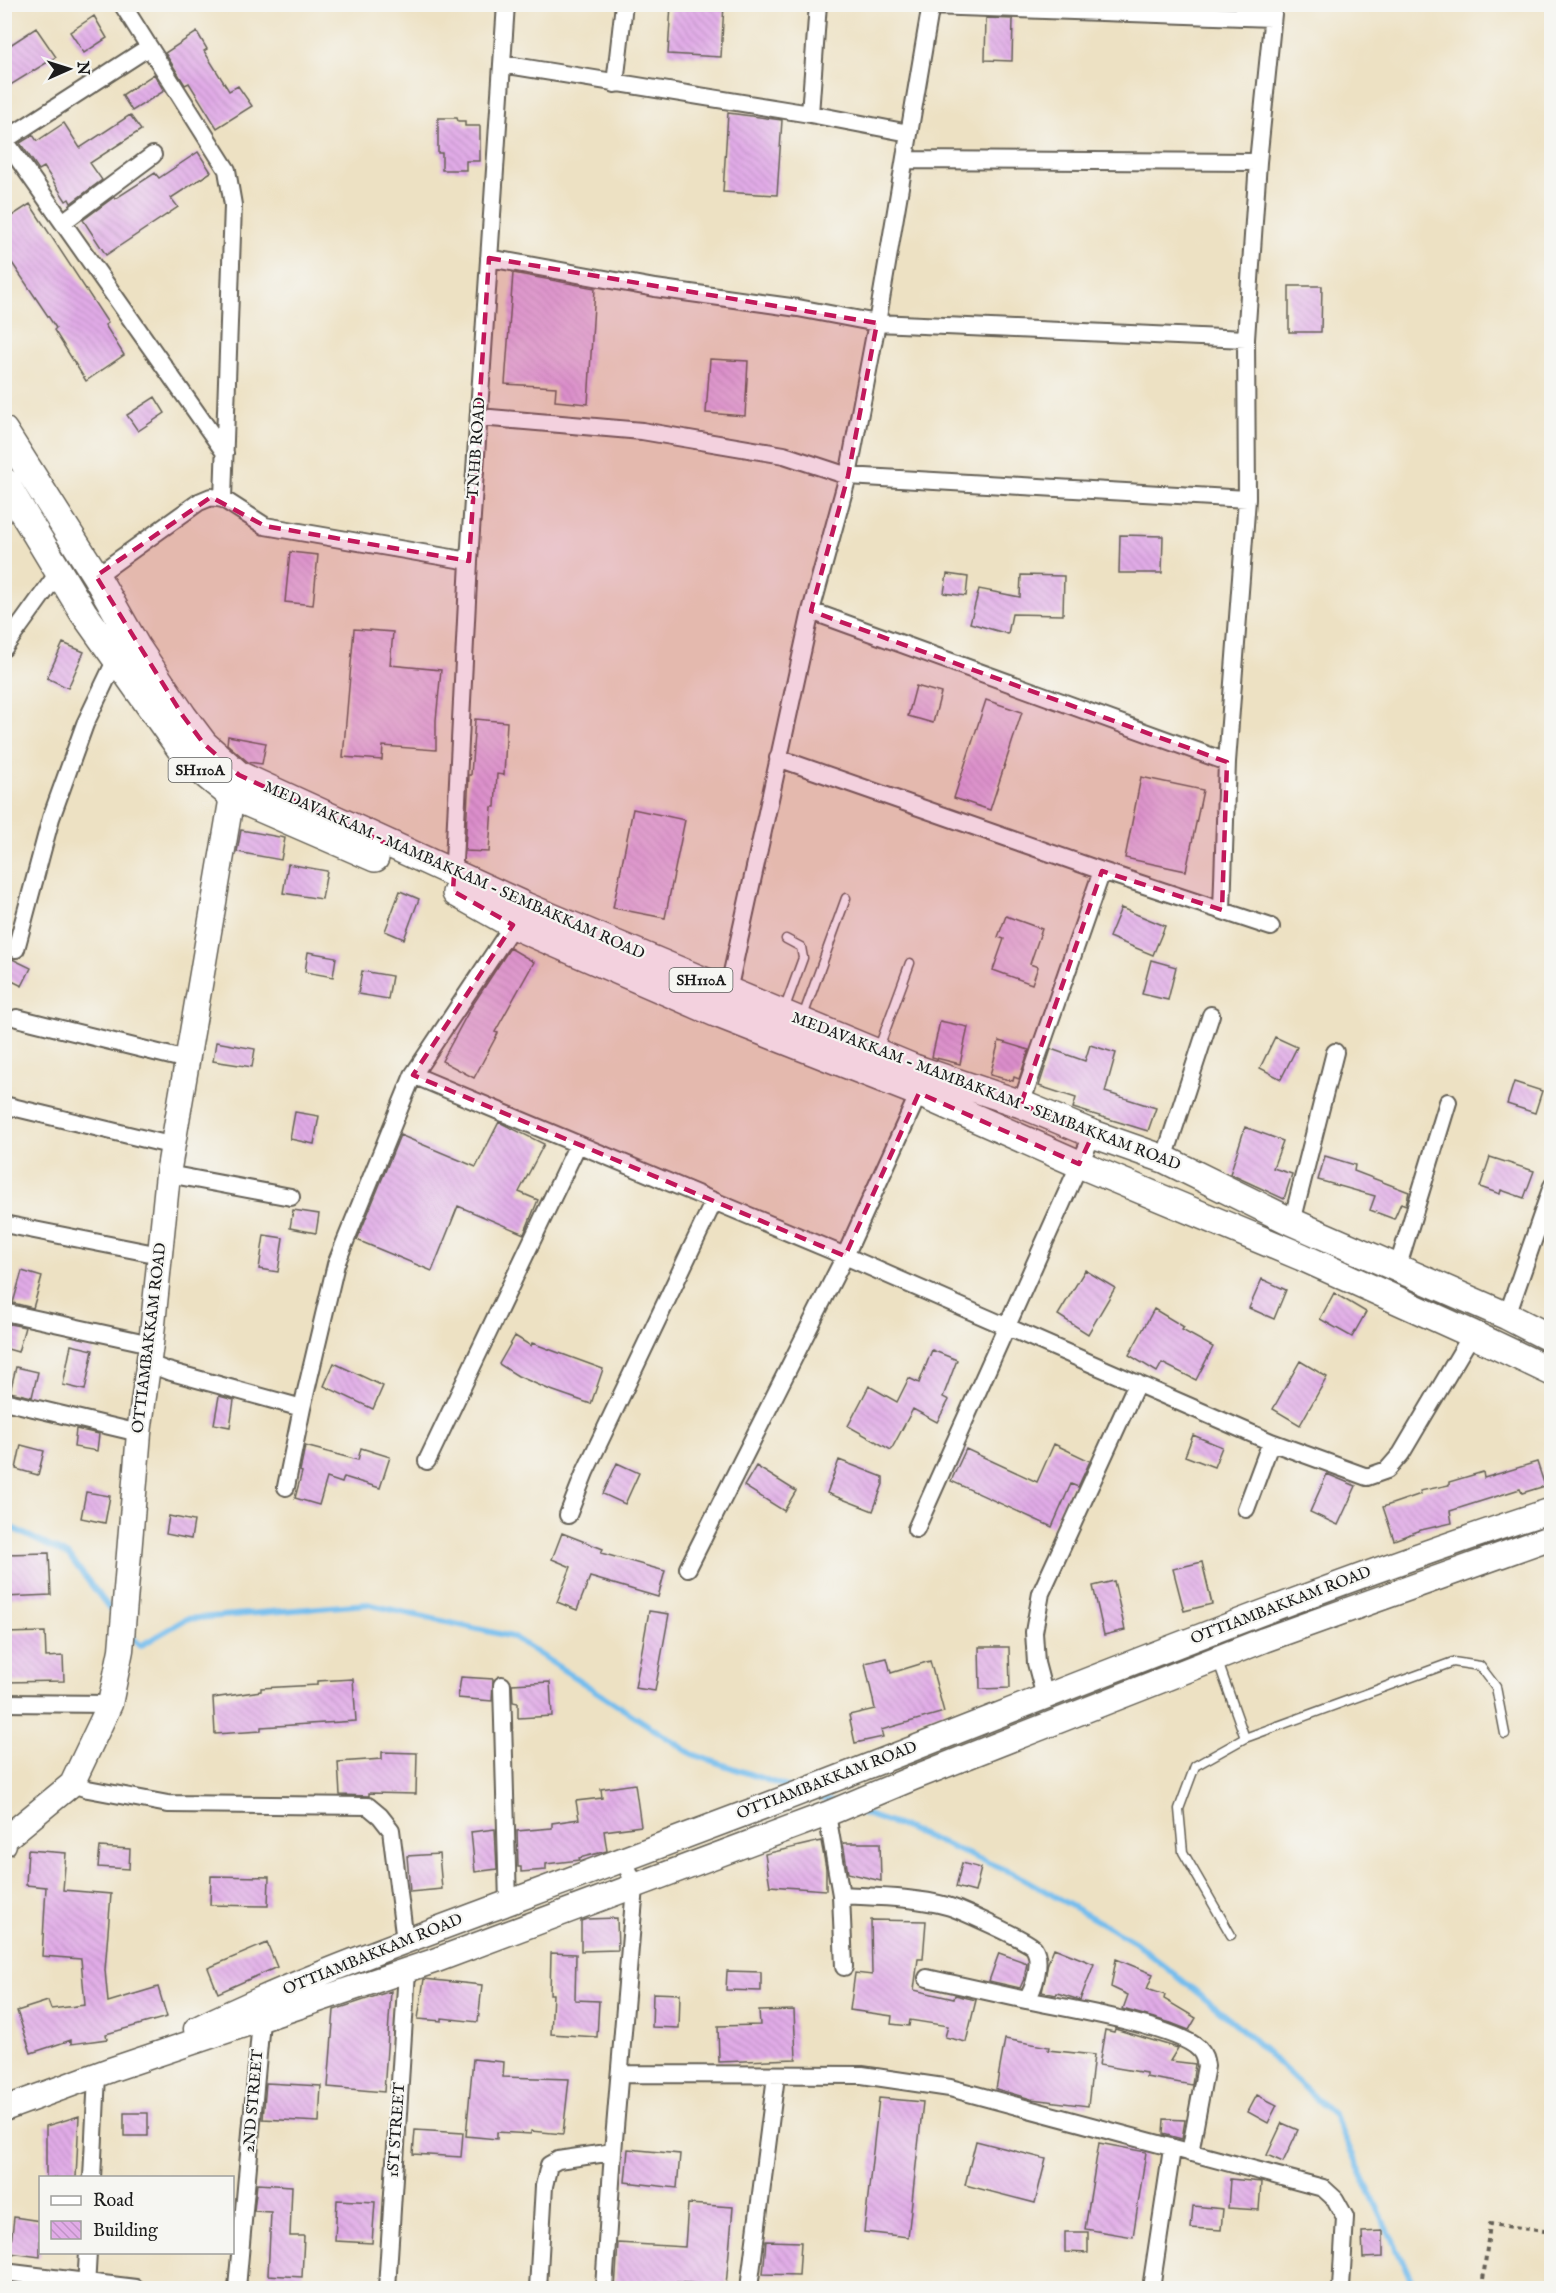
<svg xmlns="http://www.w3.org/2000/svg" width="1556" height="2293" viewBox="0 0 1556 2293" font-family="'IM FELL English',serif">
<defs>
<pattern id="building-back-hatch" width="6" height="6" patternUnits="userSpaceOnUse" patternTransform="scale(1.5)"><rect width="6" height="6" fill="#e1abe7"/><path d="M-1 5l2 2M0 0l6 6M5-1l2 2" fill="none" stroke="#c093c6"/></pattern>
</defs>
<rect width="100%" height="100%" fill="#f6f6f2"/>
<filter id="ink" filterUnits="userSpaceOnUse"><feTurbulence type="fractalNoise" baseFrequency=".0167" numOctaves="2"/><feDisplacementMap in="SourceGraphic" scale="12" xChannelSelector="R" yChannelSelector="G"/><feConvolveMatrix kernelMatrix="1 2 1 2 8 2 1 2 1" color-interpolation-filters="sRGB"/></filter>
<filter id="wash" filterUnits="userSpaceOnUse"><feTurbulence type="fractalNoise" baseFrequency=".008" numOctaves="4" result="noise"/><feDisplacementMap in="SourceGraphic" scale="24" xChannelSelector="R" yChannelSelector="G"/><feGaussianBlur stdDeviation="1.35" result="paint"/><feColorMatrix in="noise" values="0 0 0 0 0 0 0 0 0 0 0 0 0 0 0 0 0 1.4 0 .05"/><feComposite in="paint" operator="in"/></filter>
<g filter="url(#wash)">
<rect width="100%" height="100%" fill="#ede1c3"/>
<g fill="none" stroke-linecap="round" stroke-linejoin="round">
<path stroke="#75bded" stroke-width="6" d="M4,1524L69,1556L117,1618
M129,1633L140,1646L186,1619L367,1604L513,1637L692,1754L790,1788
M814,1796L835,1803
M856,1811L903,1827L1017,1875L1135,1942L1236,2024L1334,2115L1415,2288"/>
</g>
<g id="blocks">
<path fill="url(#building-back-hatch)" d="M671,4H724L721,57L668,54Z
M94,16L107,38L84,53L70,32Z
M986,18L1013,19L1012,61L985,60Z
M36,28L56,57L4,89V49Z
M197,32L207,49L204,51L229,91L238,86L252,106L217,128L189,83L185,85L165,53Z
M154,74L164,91L132,111L122,95Z
M728,113L782,120L777,195L723,192Z
M130,115L141,130L90,163L102,180L71,203L69,199L66,201L44,167L39,170L20,143L33,135L37,141L64,123L80,148Z
M438,118H457L458,121H465V126H480V161H466V170H442V153H438Z
M198,152L211,172L171,198L178,207L106,255L83,220L114,197L115,199L155,173L159,178Z
M30,204L108,323L105,325L124,355L86,381L54,330L56,328L4,251V221Z
M513,273L595,288L588,404L555,401L556,387L505,384Z
M1289,286H1322L1321,332H1289Z
M710,359L748,361L745,416L706,413Z
M155,397L165,413L138,431L127,415Z
M1120,535L1163,536L1162,573H1119Z
M290,552L318,555L313,605L285,602Z
M947,574L968,577L966,596L944,593Z
M1021,575L1064,576L1063,615L1012,614L1008,634L970,623L979,589L1020,597Z
M354,629L393,632L390,665L441,670L436,720V750L383,746L382,760L343,757Z
M63,643L84,652L68,688L47,678Z
M916,686L941,693L933,723L908,716Z
M986,700L1022,712L990,810L954,798Z
M475,719L507,722L504,775L497,774L495,807H492L489,852L465,851L469,775H471Z
M228,736L266,743L262,764L248,762L227,744Z
M1141,777L1203,790L1186,871L1125,858Z
M633,809L685,820L665,918L613,908Z
M241,830L285,838L281,860L237,852Z
M288,864L327,871L322,899L283,893Z
M400,891L419,899L404,939L385,931Z
M1121,908L1165,926L1153,955L1109,937Z
M1006,916L1042,929L1030,964L1038,967L1032,984L993,970L1004,939L998,937Z
M510,948L534,962L495,1032L498,1033L474,1078L442,1061L470,1009Z
M308,952L336,957L333,977L305,972Z
M4,955L31,968L22,986L4,977Z
M1151,960L1176,967L1168,1000L1142,994Z
M362,971L392,976L388,999L358,994Z
M940,1021L968,1027L960,1064L932,1057Z
M1275,1037L1297,1047L1281,1079L1260,1068Z
M999,1041L1029,1050L1019,1079L1014,1077L1013,1081L990,1075Z
M216,1042L255,1049L252,1067L213,1061Z
M1090,1045L1116,1053L1105,1092L1156,1108L1148,1131L1073,1108L1076,1098L1039,1086L1051,1049L1085,1061Z
M1514,1082L1542,1091L1535,1113L1507,1104Z
M295,1112L319,1116L314,1144L290,1139Z
M499,1122L544,1144L519,1192L538,1200L524,1234L458,1206L432,1271L357,1240L400,1135L476,1167Z
M1245,1127L1283,1141L1273,1168L1292,1174L1284,1199L1230,1174Z
M1325,1156L1355,1165L1354,1171L1409,1192L1406,1205L1401,1203L1394,1219L1370,1210L1375,1196L1318,1180Z
M1490,1157L1534,1171L1524,1198L1501,1190L1500,1194L1480,1187Z
M293,1210L319,1214L316,1233L290,1228Z
M264,1235L283,1238L278,1272L259,1269Z
M1085,1270L1115,1288L1088,1334L1058,1315Z
M22,1271L42,1277L33,1308L13,1303Z
M1262,1279L1286,1290L1274,1319L1249,1308Z
M1334,1293L1366,1312L1352,1337L1320,1319Z
M1154,1309L1184,1327L1182,1330L1213,1347L1196,1380L1162,1363L1157,1372L1129,1355Z
M4,1323L25,1327L18,1352L4,1348Z
M515,1336L531,1346L532,1343L603,1369L591,1404L548,1389L518,1376L499,1364Z
M71,1345L93,1350L85,1390L63,1385Z
M932,1350L957,1360L943,1397L949,1400L937,1422L913,1409L891,1450L848,1426L869,1386L897,1402L909,1378L919,1383Z
M1300,1361L1327,1377L1300,1425L1273,1409Z
M334,1363L383,1386L373,1409L324,1386Z
M16,1367L38,1372L32,1397L10,1392Z
M219,1396L234,1400L230,1427L214,1424Z
M76,1429L99,1434L97,1451L74,1447Z
M1193,1435L1222,1447L1214,1467L1185,1456Z
M1054,1444L1090,1461L1078,1487L1071,1484L1052,1527L951,1481L966,1449L1037,1482Z
M21,1445L44,1451L38,1475L16,1469Z
M305,1446L358,1460L361,1448L390,1457L380,1488L344,1477L342,1483L327,1478L319,1505L295,1498L302,1472L300,1471Z
M839,1460L883,1477V1484L873,1511L827,1493Z
M1537,1462L1545,1486L1522,1493L1520,1489L1450,1511L1452,1523L1421,1530L1394,1540L1383,1507L1421,1494L1420,1491L1449,1485V1482L1483,1472L1484,1478Z
M617,1463L639,1473L625,1504L603,1494Z
M756,1466L796,1491L784,1511L744,1486Z
M1327,1474L1356,1486L1338,1525L1310,1512Z
M86,1492L110,1496L105,1523L81,1518Z
M169,1516L194,1521L191,1539L166,1534Z
M562,1533L603,1549L601,1553L665,1571L658,1597L590,1577L577,1610L557,1602L571,1567L552,1559Z
M49,1553L51,1595L4,1597V1554Z
M1202,1562L1212,1604L1184,1611L1173,1569Z
M1114,1581L1125,1630L1104,1635L1093,1586Z
M649,1611L669,1614L655,1691L635,1688Z
M45,1632L46,1657L63,1656L64,1681L4,1682V1633Z
M979,1647H1009L1010,1688L980,1689Z
M887,1658L891,1673L930,1661L944,1712L881,1730L883,1737L855,1743L849,1715L875,1709L865,1663Z
M461,1677L493,1679L492,1701L458,1698Z
M353,1679L356,1721L261,1727V1731L215,1734L213,1698L261,1691V1688L317,1685V1681Z
M550,1682L552,1716L518,1718V1703L513,1702L512,1684Z
M382,1752L417,1753L416,1794L369,1793V1796L340,1795L338,1762L382,1759Z
M635,1784L641,1826L604,1831L607,1851L579,1858L580,1860L546,1864V1870L521,1872V1867H518L517,1831L552,1828V1823L579,1819L576,1801L602,1798L601,1789Z
M495,1829L497,1869L475,1872L471,1832Z
M821,1841L826,1868V1890L770,1886L765,1854Z
M843,1843H880L881,1881L848,1873Z
M100,1847L130,1849L129,1869L98,1867Z
M28,1850L66,1853L63,1890L111,1894L105,1970L108,2002L158,1987L167,2017L106,2034L107,2039L71,2044V2040L31,2053L17,2011L48,2001L51,2009L85,2005L81,1959L42,1956L46,1887L26,1885Z
M439,1854L442,1889L410,1892L407,1856Z
M962,1863L981,1868L975,1892L956,1887Z
M211,1876L269,1877L268,1906L210,1905Z
M617,1918L618,1950L581,1951V1921L587,1919Z
M871,1920L926,1921L923,1959H918L914,1990L954,1999L955,1995L976,2000L966,2042L945,2037L948,2026L910,2020L909,2026L891,2024L892,2016L850,2010L855,1973L872,1975Z
M267,1943L277,1967L218,1993L208,1968Z
M1054,1948L1094,1964L1080,2000L1057,1993L1056,1995L1042,1992L1048,1963Z
M551,1953L576,1954L575,2000L599,2001L597,2037L551,2034L553,1994H550Z
M999,1953L1027,1963L1024,1979L1020,1988L989,1981Z
M1116,1959L1153,1974L1147,1989L1165,1995L1164,1999L1196,2018L1189,2030L1171,2023L1123,2009L1128,1995L1111,1987Z
M727,1971L761,1972V1991L726,1990Z
M424,1979L482,1985L478,2022L442,2018V2021L418,2019Z
M391,1991L384,2092L328,2087L334,2010Z
M653,1993L680,1994L679,2028L652,2027Z
M794,2010L796,2059L719,2062L718,2026L760,2025L759,2011Z
M1115,2029L1178,2048L1170,2061L1195,2064L1192,2085L1146,2077V2073L1099,2065L1105,2030L1114,2032Z
M1005,2039L1049,2047L1048,2050L1094,2055L1088,2106L1031,2099L996,2089Z
M473,2059L504,2062L503,2077L569,2079L563,2134L531,2131V2134L497,2132V2139L466,2136Z
M266,2083L321,2086L319,2122L263,2119Z
M1257,2095L1277,2105L1268,2123L1248,2112Z
M879,2098L923,2102L908,2237L864,2232Z
M124,2113H148V2136H124Z
M79,2116L76,2178H46V2126Z
M1164,2119L1185,2120L1182,2139L1163,2134Z
M1282,2123L1298,2130L1283,2162L1267,2155Z
M415,2130L463,2133L461,2157L413,2154Z
M976,2141L1046,2159L1035,2203L965,2185Z
M1099,2143L1146,2152L1133,2237L1085,2229Z
M628,2149L680,2154L677,2188L625,2182Z
M1230,2179L1261,2182L1259,2210L1228,2208Z
M257,2184L292,2186L290,2236H304L302,2277L268,2275L271,2212L254,2211Z
M337,2200L375,2202L372,2243L335,2241Z
M688,2204L733,2207L726,2286L674,2282V2289H615L618,2243L685,2247Z
M1193,2206L1223,2209L1221,2230L1191,2228Z
M14,2217L40,2221V2257L10,2253Z
M1383,2231V2257L1363,2258L1362,2232Z
M1065,2232H1088V2253L1065,2252Z
M766,2241L801,2242L799,2275L763,2274Z"/>
</g>
</g>
<g filter="url(#ink)">
<use href="#blocks" fill-opacity="0" stroke="#656156" stroke-width="1.5"/>
<g fill="none" stroke-linecap="round" stroke-linejoin="round">
<g stroke="#656156" stroke-width="11">
<path id="lane" d="M784,1010L803,958L801,947L786,939
M802,1019L846,898
M878,1050L910,963
M1217,1659L1245,1738L1195,1766L1179,1809L1183,1852L1231,1935
M1245,1738L1453,1662L1480,1666L1496,1687L1505,1734"/>
</g>
<g stroke="#656156" stroke-width="20">
<path id="street" d="M122,4L227,170L233,205L223,499
M930,6L1272,18
M502,64L810,114L909,133
M615,84L624,4
M810,114L818,4
M4,139L225,453
M5,140L149,47
M905,160L1258,162
M63,222L153,155
M489,258L655,288L798,308L877,323L1246,339
M479,417L642,431L784,455L848,476L1247,499
M96,576L199,502L211,497L223,499L265,526L469,561
M811,611L1227,762
M4,648L58,573
M778,758L1102,871L1271,927
M453,881L469,561L506,4
M1222,910L1227,762L1247,499L1246,339L1258,162L1274,4
M16,949L51,818L85,724L116,659
M728,991L811,611L848,476L877,323L931,4
M17,1018L187,1060
M413,1075L845,1256L1271,1442L1367,1477L1387,1470L1401,1454L1472,1334
M1021,1104L1102,871
M4,1105L174,1146
M1164,1159L1211,1015
M168,1174L291,1197
M1292,1222L1335,1052
M4,1224L160,1255
M1397,1269L1448,1102
M4,1312L151,1344
M1507,1316L1552,1186
M147,1363L168,1371L302,1408
M4,1401L139,1433
M427,1461L578,1144
M286,1487L302,1408L336,1264L413,1075L513,925
M1246,1509L1271,1442
M568,1515L585,1472L714,1201
M916,1529L1093,1134
M688,1568L845,1256L919,1093
M502,1685L508,1903
M1045,1697L1036,1663L1034,1632L1041,1593L1137,1383
M4,1703L110,1704
M72,1784L88,1789L168,1804L368,1806L380,1816L391,1830L405,1941
M827,1814L841,1895L844,1967
M841,1895C876,1897 914,1897 947,1906C959,1909 1029,1941 1034,1948C1042,1960 1035,1989 1026,2000C1061,2007 1177,2026 1199,2049C1204,2054 1205,2059 1206,2066L1190,2153
M927,1978L1026,2000
M620,2074L862,2075L950,2088L1323,2188L1335,2199L1345,2217L1341,2288
M92,2178L97,2075
M4,2272L136,2288
M86,2288L88,2252
M237,2288L261,2021
M387,2288L407,1971
M538,2288L544,2186L549,2165L558,2160L613,2152
M604,2288L613,2152L635,1887L624,1859
M749,2288L776,2076
M1151,2288L1172,2149"/>
</g>
<g stroke="#656156" stroke-width="27">
<path id="secondary" d="M4,1844L5,1839L72,1784L110,1704L121,1650L139,1433L151,1344L168,1174L232,796
M196,2029C296,1980 403,1942 507,1903C596,1870 685,1836 773,1803C1032,1704 1288,1596 1552,1510
M4,2109L110,2070L434,1961L827,1814L913,1778L1264,1640L1552,1537"/>
</g>
<g stroke="#656156" stroke-width="30">
<path id="primary" d="M4,431L96,576L136,646L183,716L204,744L239,775L525,906L728,991L914,1068L1021,1104L1093,1134L1164,1159L1292,1222L1507,1316L1552,1339
M4,481L83,612L189,761L232,796L375,858
M456,893L513,925L718,1014L919,1093L1079,1164L1302,1257L1472,1334L1552,1372"/>
</g>
<path stroke="#656156" stroke-width="4" stroke-dasharray="4.5 4.5" stroke-linecap="butt" d="M1482,2288L1490,2224L1552,2232"/>
<use href="#lane" stroke="#fff" stroke-width="8"/>
<use href="#street" stroke="#fff" stroke-width="16"/>
<use href="#secondary" stroke="#fff" stroke-width="24"/>
<use href="#primary" stroke="#fff" stroke-width="27"/>
</g>
</g>
<path fill="#c2185b" fill-opacity="0.2" stroke="#c2185b" stroke-width="4.5" stroke-dasharray="12 8" stroke-linejoin="round" d="M489,258L877,323L848,476L811,611L1227,762L1222,910L1102,871L1021,1104L1093,1134L1079,1164L919,1093L845,1256L413,1075L513,925L453,891L454,875L239,775L204,744L183,716L96,576L211,497L265,526L469,561Z"/>
<g text-anchor="middle" dominant-baseline="central" stroke-width="4.5" stroke-linejoin="round" paint-order="stroke">
<g fill="#f6f6f2" stroke="#5d5d5c" stroke-width="1.5">
<rect x="168.5" y="758" width="63" height="24" rx="4.5"/>
<rect x="669.5" y="968" width="63" height="24" rx="4.5"/>
</g>
<g font-size="15" font-weight="bold" fill="#1c1c1c">
<text x="200" y="770">SH110A</text>
<text x="701" y="980">SH110A</text>
</g>
<g font-size="16" fill="#1c1c1c" stroke="#f6f6f2">
<text transform="translate(477 448) rotate(-86)">TNHB ROAD</text>
<text transform="translate(454 871) rotate(24)">MEDAVAKKAM - MAMBAKKAM - SEMBAKKAM ROAD</text>
<text transform="translate(986 1092) rotate(21)">MEDAVAKKAM - MAMBAKKAM - SEMBAKKAM ROAD</text>
<text transform="translate(150 1338) rotate(-83)">OTTIAMBAKKAM ROAD</text>
<text transform="translate(1281 1606) rotate(-21)">OTTIAMBAKKAM ROAD</text>
<text transform="translate(827 1781) rotate(-21)">OTTIAMBAKKAM ROAD</text>
<text transform="translate(373 1955) rotate(-22)">OTTIAMBAKKAM ROAD</text>
<text transform="translate(254 2101) rotate(-85)">2ND STREET</text>
<text transform="translate(397 2130) rotate(-86)">1ST STREET</text>
</g>
</g>
<rect width="1556" height="2293" fill="none" stroke="#f6f6f2" stroke-width="24"/>
<rect x="39" y="2176" width="195" height="78" fill="#f6f6f2" stroke="#9f9f9c" stroke-width="1.5"/>
<rect x="51" y="2196" width="30" height="9" fill="#ffffff" stroke="#9f9f9c" stroke-width="1.5"/>
<text x="93" y="2206" font-size="18" fill="#1c1c1c">Road</text>
<rect x="51" y="2221" width="30" height="18" fill="url(#building-back-hatch)" stroke="#9f9f9c" stroke-width="1.5"/>
<text x="93" y="2236" font-size="18" fill="#1c1c1c">Building</text>
<g transform="translate(69 69) rotate(87)" stroke="#f6f6f2" stroke-width="4.5" paint-order="stroke">
<path d="M0-4.5L10 22L0 15L-10 22Z" fill="#1c1c1c"/>
<text y="-9" font-size="16" font-weight="bold" text-anchor="middle" fill="#1c1c1c">N</text>
</g>
</svg>
